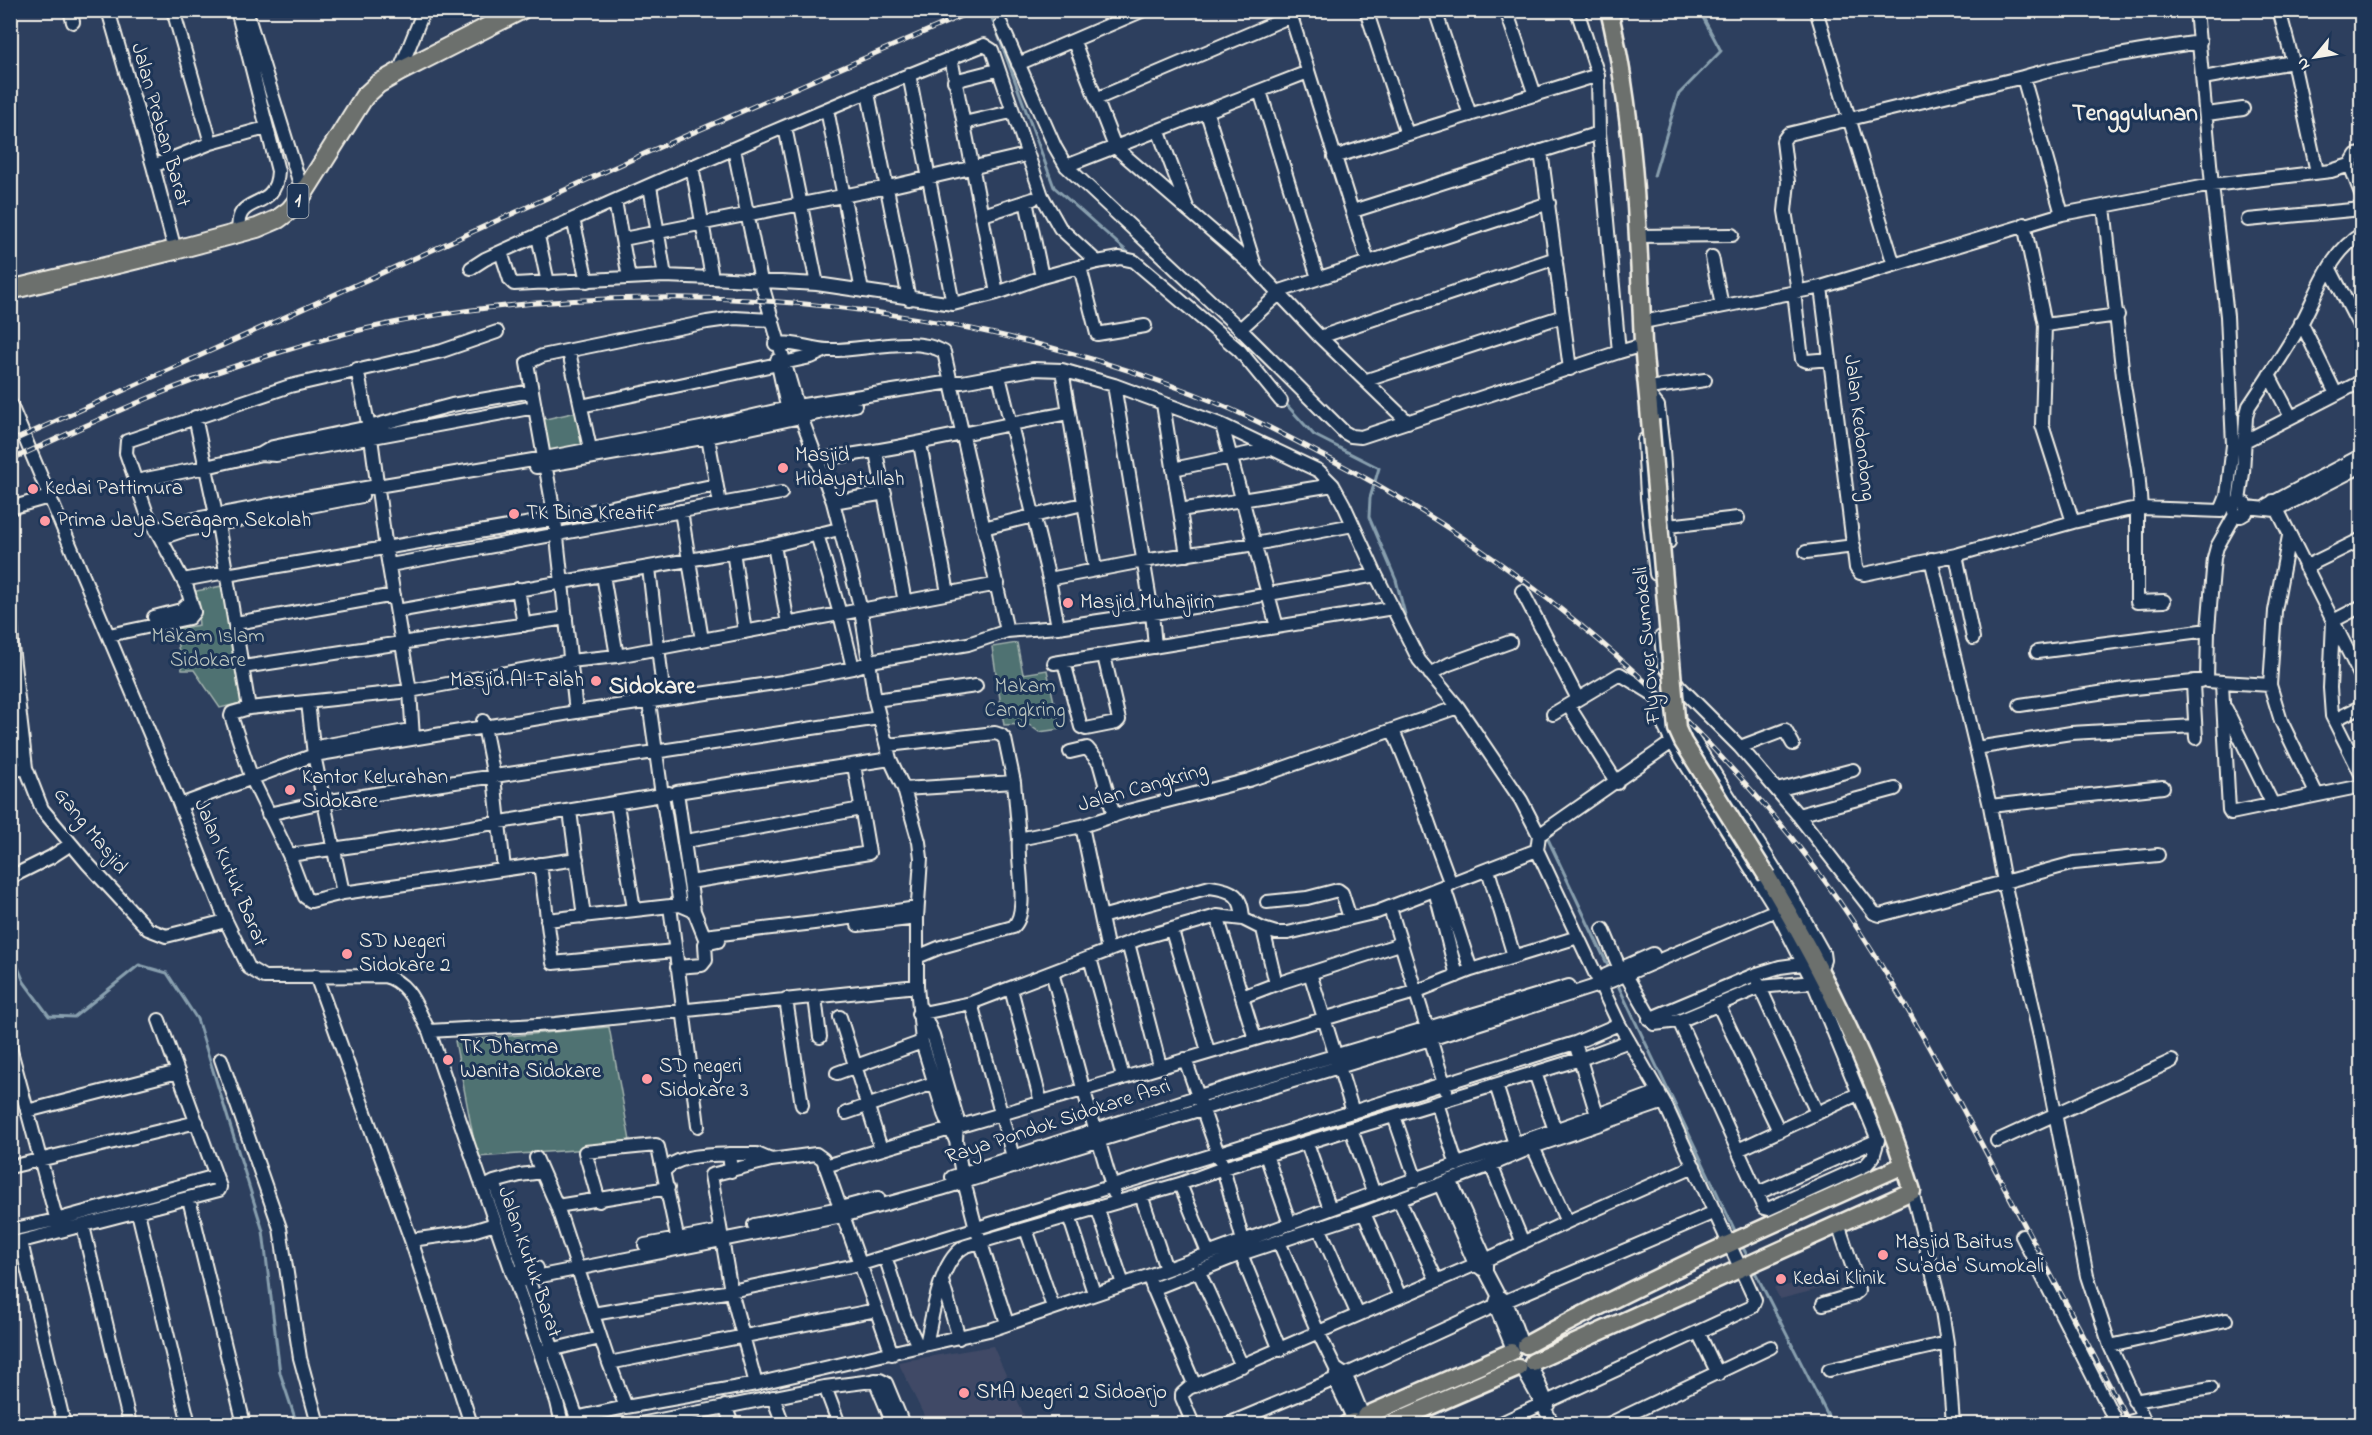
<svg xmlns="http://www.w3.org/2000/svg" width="2372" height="1435" viewBox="0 0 2372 1435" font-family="'Indie Flower',sans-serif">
<rect width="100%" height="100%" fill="#2d3f5e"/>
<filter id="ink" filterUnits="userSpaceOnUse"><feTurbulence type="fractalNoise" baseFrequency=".0167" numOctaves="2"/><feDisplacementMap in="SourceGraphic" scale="12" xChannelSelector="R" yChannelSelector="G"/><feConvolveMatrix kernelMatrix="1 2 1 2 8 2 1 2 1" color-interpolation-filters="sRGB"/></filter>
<g filter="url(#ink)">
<path fill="#404a66" d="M1799,1271L1802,1280L1817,1274L1823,1288L1780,1299L1774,1288L1794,1284L1791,1274Z
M993,1346L1028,1424H928L898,1362Z"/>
<path fill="#507272" stroke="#a2b2ad" stroke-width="1.5" d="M577,412L585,447L548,456L541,420Z
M222,586L245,702L220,708L194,670H182L175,629L199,625L196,591Z
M1017,643L1023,674L1047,670L1060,729L1039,732L1028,724L1004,725L992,647Z
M609,1027L631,1146L477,1157L455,1041Z"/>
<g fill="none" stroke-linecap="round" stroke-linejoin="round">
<path stroke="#889fae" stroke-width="3" d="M989,10L1054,187L1131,255
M1654,176L1678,95L1721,51L1699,10
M1284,402L1314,435L1379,468L1370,498L1369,517L1396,580L1408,626
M1525,795L1543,829
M1546,835L1610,970
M10,948L24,982L49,1016L74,1017L139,965L167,973L197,1019L263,1231L280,1373L297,1424
M1616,981L1737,1235
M1741,1244L1749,1259
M1753,1268L1832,1424"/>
<g stroke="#f4f1e8" stroke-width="16">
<path id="minor" d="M70,10L73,22
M108,10L153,166L175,250
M173,10L211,143
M237,10L278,171C276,215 233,191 239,233
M246,10L303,194
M1289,10L1368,262
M1366,10L1407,134
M1435,10L1470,115
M1506,10L1535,95
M1816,10L1894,265
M2279,10L2293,62L2317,172
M1001,24L1055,147L1066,166L1240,329L1344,432L1351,436L1361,437L1619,352L1599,133L1598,75L1577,10
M1074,42L1115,147L1255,268L1320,337L1408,422
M951,58L997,293
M1018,64L1144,10
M399,72L424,10
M909,74L953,304
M2023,77C2081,60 2140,51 2200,42
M2203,78L2293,62
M954,81L997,70
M1260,91L1318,278
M868,93L909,299
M1096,99L1291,16
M827,109L862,291
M1207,113L1255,266
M2207,114L2243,109
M964,123L1011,112
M785,127L817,284
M1159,132L1188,210
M734,149L761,281L797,406L833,502L861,610L875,700L890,759L904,789L919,842L921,858L917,918V986L922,1042L944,1114L956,1141
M1541,151L1570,369
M2362,154L2356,155L2350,165L2362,196
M1334,157L1598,75
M153,166L211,143L266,128
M692,166L712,278
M1066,166L1308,72
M650,186L665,276
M615,201L629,278
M1026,201L1042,277
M2104,207L2124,385L2138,470L2141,508
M1353,211L1599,133
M983,215L1033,199
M573,219L587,281
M2248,220L2362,209
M2024,224L2045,325
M538,236L548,283
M1638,236L1732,235
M623,239L888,187L1026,155
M501,252L510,280L514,284L665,276L712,278L817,284L953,304L997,293L1042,277L1097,262
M1712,257L1722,306
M1080,267L1097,334L1145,326
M471,268L485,259C650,184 815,111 984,45L992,50L1042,196L1060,228L1097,262L1120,258L1134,261L1240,351L1281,401
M2330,269L2362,331
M1821,287L1856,568L1860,573L1864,574L1956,555L2073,522L2127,510L2141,508L2221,511L2227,496L2233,445L2227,316L2212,185L2196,10
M1798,291L1785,211L1788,182L1783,141L1788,134L2023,77L2062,214
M1277,292L1549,203
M1794,292L1802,359L1807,361L1830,359
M1643,322L1821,287L2062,214L2212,185L2331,171L2350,165
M2301,322L2336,394
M1240,329L1279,294
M1320,337L1556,258
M775,344C793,341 809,349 827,350C860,352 914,334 944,352L1007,631
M569,352L591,453
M1619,352L1643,345
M777,360L789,416
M357,369L371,438L386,549L410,691L413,738
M1062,370L1095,569
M2269,375L2291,417
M999,376L1049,579L1058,627
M1367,380L1563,316
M1114,385L1152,612L1155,647
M1649,388L1705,380
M1648,397L1649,395L1658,406L1663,450L1669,542
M10,403L177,798L226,921L249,968L264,977L384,976C410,982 417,1009 429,1031L557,1402L562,1424
M1163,404L1187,555
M581,406L811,357L826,350
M195,417L218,524L249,708L232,713L231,716L252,779L289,855L305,897L311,901L343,893L577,859
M1222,425L1277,627
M1644,440L1647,496
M2245,441L2362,381
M920,444L948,593
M876,452L905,602
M261,454L276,455L535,407
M818,459C903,449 984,428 1068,413
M536,467L708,437L855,405
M1173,469L1270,449
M136,481L206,467L261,454L273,447L369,427L452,405L532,391
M2239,501L2243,473L2246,417L2249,406C2267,379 2285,352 2301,324C2318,293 2330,251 2362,234
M2273,501L2333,621L2330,688L2332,716L2362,776
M833,502L885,493
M720,504L781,493
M2268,505L2362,455
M2247,507L2276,510L2362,466
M10,508L49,497
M2137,509V602L2164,601
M1180,510L1333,485
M681,511L702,640
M2235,515L2241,516L2246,513V504L2239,501L2232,505L2235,515L2217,547L2214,558L2208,630L2207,681L2270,685L2281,721L2317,795
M2073,522L2042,425L2045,325L2118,315
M1668,526L1738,518
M983,528L1083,504
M155,530L185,521L300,499L545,458L706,427L797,406L951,382H962L1033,369L1062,370L1114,385L1222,425L1319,471L1333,485L1344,505L1376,575L1419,660L1458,707L1521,800L1539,835L1537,850L1619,1024L1664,1102L1755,1300L1752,1307L1499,1424
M817,534L840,614L853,668
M161,538L182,531L362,496
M774,545L788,624
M733,551L745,632
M1806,552L1854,546
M1956,555L1973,638
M390,565L720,504L707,432
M2305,567L2362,539
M649,568L664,699
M1656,574L1647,497L1660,493L1666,499
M603,575L617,656
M1049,579L1143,561L1255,544L1353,525
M183,580L226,572L232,574L555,519L716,485
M518,589L524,625
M1522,591L1578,699
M10,593L12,647L26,768L42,809L88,864L148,929L166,936L226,921
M2362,606L2333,621L2362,679
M397,611L774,545L839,529
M154,617L181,610L191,601
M236,623L394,595
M109,635L189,618L194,612L187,588L146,511L126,453L127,441L290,386L442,351L497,332
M1661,637L1664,666L1680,687L1740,747L1798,815L1874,913L1880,915L2004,882L1990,806L1931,559
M2037,652L2208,630
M1064,662L1081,727L1086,729L1116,723L1119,720L1104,656
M1054,663L1393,608
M243,667L566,618
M1430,674L1449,664L1510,642
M2222,684L2229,810L2231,813L2362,786
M2270,685L2275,611L2289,536
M875,700L976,686
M308,702L314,755L343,893
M2020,705L2125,689L2193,682
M249,708L410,691L570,661L617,656L998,584
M2226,709L2273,805
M576,712L555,519L527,363L542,356L707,322L735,318L773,320
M1553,714L1568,705
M2334,720L2362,706
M483,721L494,777L504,869
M1393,731C1416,781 1431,833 1451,884
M2196,738L2193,684L2194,681H2200
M888,745L995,733L1001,735L1005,739L1014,782L1019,839
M322,746L405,731
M1740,747L1785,730L1793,744
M1976,748L2071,733L2195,726
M1070,752L1087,748L1099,762L1114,816
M10,771L26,768
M1617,783L1568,705L1620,674L1651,693L1665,707
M904,789L1014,782
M1777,790L1853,770
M669,793L662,795L680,905
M617,804L634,909
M180,805L314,755L576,712L782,682L853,668L876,660L968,644L1007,631L1058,627L1207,605L1376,575
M1990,806L2163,787
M570,811L584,917
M268,814L323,802L879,718
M1798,815L1895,789
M1082,826L1108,951
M1539,835L1672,742
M686,841L861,809
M289,855L375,843L662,795L648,695
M540,864L553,963L674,951
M1488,870L1514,956
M15,875L51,857L71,844
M690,882L869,853L854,765
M1444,887L1471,970
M1435,890L1457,976
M1267,902L1307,898L1338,890L1342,893L1350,918
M1390,908L1446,1090
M694,911L677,792L890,759
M1217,916L1255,1039
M1101,917L1210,887C1233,890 1242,895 1243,919
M547,920L670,906
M858,925L917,918
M1263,929L1276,984
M1603,929L1620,969
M1172,931L1208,1051
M1128,943L1160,1066
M917,957L941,947L1013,927C1030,913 1016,860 1019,839L1082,826L1128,811L1249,780L1458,707
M1090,958L1123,1077
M677,967L702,965L706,960L705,944L718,941
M1623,970L1654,1024L1679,1021L1760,987L1813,982
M1052,972L1083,1088L1114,1193
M1310,973L1353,1112
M1606,975L1653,954
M316,976L411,1240L471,1424
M1758,983L1817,1113
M1011,989L1041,1102
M815,997L820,1037
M1242,997L1276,984L1400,944
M786,999L802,1105
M971,1003L1013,1157
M1718,1004L1779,1131
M921,1008L933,1035L957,1118L956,1141L962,1174L976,1228L1007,1323
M918,1014L971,1003L1141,938L1217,916L1243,919L1263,929L1276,933H1288L1377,912L1537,850
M840,1017L881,1149
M1649,1019L1754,975L1780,967L1809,963
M1679,1021L1764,1208L1768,1209L1866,1165L1873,1157L1878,1140L1813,982L1772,902L1672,742L1662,722L1665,707L1687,730L1789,892L1823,953L1824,960L1821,968
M429,1031L555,1024L917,986
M10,1047L58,1225
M221,1059L280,1228L300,1358L318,1424
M1185,1059L1223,1168L1243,1241
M837,1073L922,1042
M1535,1073L1555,1130
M1496,1085L1515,1144
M1437,1103L1457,1165
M27,1111L178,1072
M846,1113L934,1083
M1597,1115L1659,1092
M1394,1116L1416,1180
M698,1126L670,906L680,905L694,911L704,936L814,923L917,908
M1351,1129L1374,1194
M1997,1141L2172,1061
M1307,1143L1330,1209
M1738,1150L1860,1093
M729,1154H757L771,1160
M1266,1155L1290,1224
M536,1158L557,1206L609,1363L626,1407L756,1384L993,1329L1148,1276L1330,1209L1597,1115L1575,1043
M1491,1165L1523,1243
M825,1166L1415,992L1471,970L1578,937
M10,1167L197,1122
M664,1171C678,1154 709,1156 729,1154L731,1171
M952,1177L1199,1096L1569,986
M1450,1180L1486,1260V1272L1498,1295L1506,1301L1522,1345
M494,1182L520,1175L542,1172
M1180,1184L1208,1253
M1440,1184L1475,1264L1482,1269
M483,1188L494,1182L577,1418
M1912,1191L1942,1311L1947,1343L1953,1424
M1758,1193L1878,1140
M1141,1195L1166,1269
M189,1199L244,1424
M1399,1200L1437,1281
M599,1201L585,1152L656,1145L658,1147L679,1246
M557,1206L668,1188
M1097,1207L1123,1284
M138,1212L189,1424
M1364,1213L1400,1297
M1069,1216L1094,1293
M1567,1222L1694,1166
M754,1225L840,1208L878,1198
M83,1226L130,1424
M1319,1227L1358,1315
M1026,1229L1053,1307
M10,1230L56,1220L216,1176
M2022,1236L2117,1424
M411,1240L469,1232L495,1224
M21,1242L64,1424
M1279,1242L1318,1332L1336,1369L1345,1375L1351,1387L1363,1416
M10,1244L219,1190L220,1187L159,1020
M645,1245L716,1232
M1241,1254L1280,1350
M885,1256L905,1318L918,1346
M1198,1270L1242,1366
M512,1273L537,1268
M516,1281L842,1216L941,1189L1430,1039L1611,981L1776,910
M942,1281L959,1338
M1151,1283L1195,1386
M1153,1289L1241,1254L1364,1213L1491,1165L1533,1147L1664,1102
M1497,1299L1495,1305L1513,1349
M1823,1304L1853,1295L1858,1291L1857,1280L1838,1224
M593,1314L731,1291L861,1264L1575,1043L1619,1024
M1698,1332L1718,1374
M926,1344C933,1316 939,1259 966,1246L1180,1184L1223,1168L1580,1059L1629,1041
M2110,1346L2226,1320
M546,1351L600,1338
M609,1363L876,1310
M1531,1365L1548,1405
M1522,1368L1553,1424
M1829,1370L1947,1343
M1336,1373L1335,1380L1354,1420
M875,1380L893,1424
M756,1384L731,1291L711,1175L771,1160L816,1154L823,1159L892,1354
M825,1387L839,1424
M773,1397L783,1424
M2134,1401L2211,1388
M725,1406L732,1424
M575,1418L626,1407
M640,1424L825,1387L880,1380L886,1383L903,1424
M1193,1424L1182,1398V1394L1189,1388L1481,1262L1567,1222L1533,1147
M1228,1424L1345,1375L1501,1303L1715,1212
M1609,1424L1771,1347
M2122,1424L2143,1418
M2146,1424L2110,1346L2087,1276L2040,1037L2004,882L2074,863L2158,855"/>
</g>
<g stroke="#f4f1e8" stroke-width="21">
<path id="major" d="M1609,10C1635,119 1638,232 1643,343C1645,369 1648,395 1650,420
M1526,1345C1648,1278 1777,1222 1904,1165
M1533,1362L1912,1191C1878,1080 1826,975 1767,876
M1365,1416L1511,1352
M1347,1424L1353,1422
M1389,1424L1518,1368"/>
</g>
<g stroke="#f4f1e8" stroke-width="22">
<path id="highway" d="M10,290L175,250L257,228L278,219L290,210L303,194L364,97L378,84L399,72L521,10"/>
</g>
<use href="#minor" stroke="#1d3557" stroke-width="12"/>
<use href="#major" stroke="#6c706d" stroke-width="16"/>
<use href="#highway" stroke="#6c706d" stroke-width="18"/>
<g stroke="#f4f1e8" stroke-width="5">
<path id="rail" d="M10,442L646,153L975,10
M10,460C59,438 107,415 156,395C209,373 266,356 321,340C427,311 540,299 650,298C824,295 1010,326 1173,386C1228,405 1279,432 1330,459C1508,552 1664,681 1791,837C1864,927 1919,1027 1974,1130C2027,1228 2078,1326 2130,1424"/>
</g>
<use href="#rail" stroke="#1d3557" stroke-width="3" stroke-dasharray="9" stroke-linecap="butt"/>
<g stroke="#f4f1e8" stroke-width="21" stroke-linecap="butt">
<path id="major-bridge" d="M1650,420L1677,729L1683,742L1767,876"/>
</g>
<use href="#major-bridge" stroke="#6c706d" stroke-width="16"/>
</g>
</g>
<g fill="#ff9aa2" stroke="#1d3557" stroke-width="2">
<circle cx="783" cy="468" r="6"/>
<circle cx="33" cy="489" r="6"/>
<circle cx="514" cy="514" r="6"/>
<circle cx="45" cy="521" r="6"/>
<circle cx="1068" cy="603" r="6"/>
<circle cx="596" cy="681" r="6"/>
<circle cx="290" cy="790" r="6"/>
<circle cx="347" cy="954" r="6"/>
<circle cx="448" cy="1060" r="6"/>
<circle cx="647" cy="1079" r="6"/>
<circle cx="1883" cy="1255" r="6"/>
<circle cx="1781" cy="1279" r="6"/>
<circle cx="964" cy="1393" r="6"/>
</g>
<g text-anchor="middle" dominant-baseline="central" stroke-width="6" stroke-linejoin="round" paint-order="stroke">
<rect fill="#1d3557" stroke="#b4b9bc" stroke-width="1.5" x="287.5" y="184" width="21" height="34" rx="4.5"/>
<g font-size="20" font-weight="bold" fill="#f4f1e8">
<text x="298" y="201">1</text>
</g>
<g font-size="21" fill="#f4f1e8" stroke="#1d3557">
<text transform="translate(160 125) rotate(74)">Jalan Praban Barat</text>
<text transform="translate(1859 428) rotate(83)">Jalan Kedondong</text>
<text transform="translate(1648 645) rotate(-95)">Fly Over Sumokali</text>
<text transform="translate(1143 788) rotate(-16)">Jalan Cangkring</text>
<text transform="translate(90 831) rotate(51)">Gang Masjid</text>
<text transform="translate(230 873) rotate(67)">Jalan Kutuk Barat</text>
<text transform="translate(1058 1122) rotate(-18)">Raya Pondok Sidokare Asri</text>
<text transform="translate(529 1262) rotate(71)">Jalan Kutuk Barat</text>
</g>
<g font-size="21" fill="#f4f1e8" stroke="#1d3557" text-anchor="start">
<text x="795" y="456">Masjid<tspan x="795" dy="24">Hidayatullah</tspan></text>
<text x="45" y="489">Kedai Pattimura</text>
<text x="526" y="514">TK Bina Kreatif</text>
<text x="57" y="521">Prima Jaya Seragam Sekolah</text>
<text x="1080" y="603">Masjid Muhajirin</text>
<text x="584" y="681" text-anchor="end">Masjid Al-Falah</text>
<text x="302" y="778">Kantor Kelurahan<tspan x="302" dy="24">Sidokare</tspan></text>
<text x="359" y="942">SD Negeri<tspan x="359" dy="24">Sidokare 2</tspan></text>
<text x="460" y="1048">TK Dharma<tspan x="460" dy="24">Wanita Sidokare</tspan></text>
<text x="659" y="1067">SD negeri<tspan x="659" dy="24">Sidokare 3</tspan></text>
<text x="1895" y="1243">Masjid Baitus<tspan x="1895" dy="24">Su'ada' Sumokali</tspan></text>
<text x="1793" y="1279">Kedai Klinik</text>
<text x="976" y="1393">SMA Negeri 2 Sidoarjo</text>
</g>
<g font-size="21" fill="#bbc5bf" stroke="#1d3557">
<text x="208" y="637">Makam Islam<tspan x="208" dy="24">Sidokare</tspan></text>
<text x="1025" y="687">Makam<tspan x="1025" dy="24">Cangkring</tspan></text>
</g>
<g font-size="24" font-weight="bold" fill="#f4f1e8" stroke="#1d3557">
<text x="2135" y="114">Tenggulunan</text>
<text x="652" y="687">Sidokare</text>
</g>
</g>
<rect width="2372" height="1435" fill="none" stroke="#1d3557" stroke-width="36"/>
<rect x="18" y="18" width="2336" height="1399" fill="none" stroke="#f4f1e8" stroke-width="2" filter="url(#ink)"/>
<g transform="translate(2315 57) rotate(240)" stroke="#1d3557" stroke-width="4.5" paint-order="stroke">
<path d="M0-4.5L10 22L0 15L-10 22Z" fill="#f4f1e8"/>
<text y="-9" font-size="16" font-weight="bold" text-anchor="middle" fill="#f4f1e8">N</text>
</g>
</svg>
